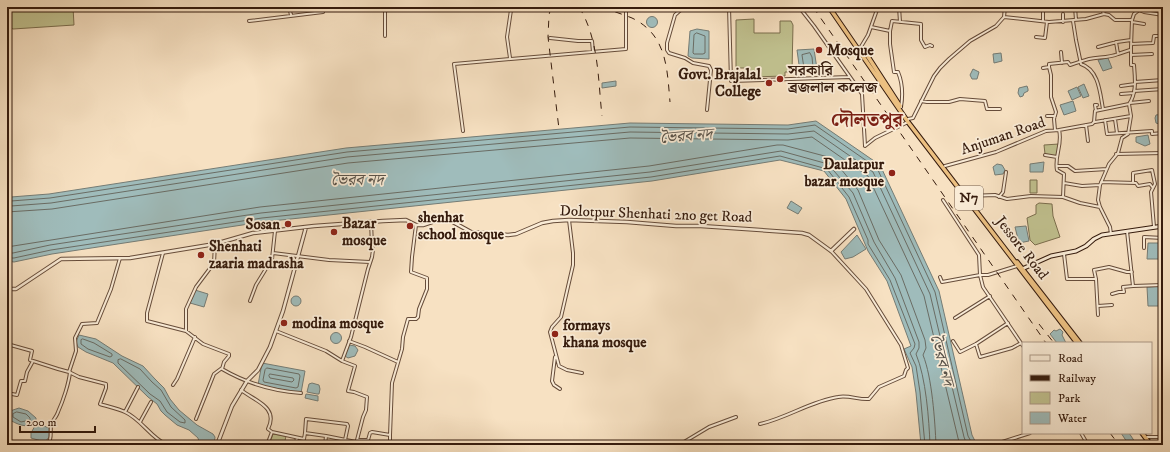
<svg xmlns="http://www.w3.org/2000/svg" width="1170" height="452" viewBox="0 0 1170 452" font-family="'IM FELL DW Pica','Noto Serif Bengali',serif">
<rect width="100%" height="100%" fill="#f7e1c2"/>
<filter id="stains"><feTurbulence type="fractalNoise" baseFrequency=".005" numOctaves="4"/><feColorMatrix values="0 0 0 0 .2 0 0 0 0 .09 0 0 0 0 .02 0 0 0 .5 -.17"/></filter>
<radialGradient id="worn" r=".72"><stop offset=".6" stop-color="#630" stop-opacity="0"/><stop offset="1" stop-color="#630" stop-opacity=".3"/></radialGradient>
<path fill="#c1c290" stroke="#7b6e4e" d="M7,7H73L74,25L13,29L7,26Z
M754,19V33H780V21H791L793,25L792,72H785V76L751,77L750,68H736V20Z
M1059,144L1056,156L1045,154L1044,145Z
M1030,180H1037V193H1030Z
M1039,203L1052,204L1053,216L1060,237L1035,245L1030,240L1027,218L1036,214V205Z
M273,434L286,436L284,445H269Z"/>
<path fill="#9fbcbb" stroke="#757c75" d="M646.5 22a5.5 5.5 0 1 1 11 0a5.5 5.5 0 1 1-11 0Z
M697,29L709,31V59L692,58L688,56L690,31Z
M814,49L817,69L815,72H800L797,50Z
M1001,53L1002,61L994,63L993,54Z
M1108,58L1112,68L1103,71L1098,60Z
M973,69L979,72L977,79H972L970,75Z
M616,81V86L602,88V83Z
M1084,84L1089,96L1083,98L1078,87Z
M1027,86L1028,89V91L1024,93L1023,96L1020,97L1018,93L1019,88Z
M1077,87L1081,96L1072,100L1068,91Z
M1073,101L1076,111L1064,115L1060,105Z
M1163,114V124H1159L1156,123L1155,118L1156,115Z
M816,121L880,165L939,291L972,435L977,445H921L916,393L912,367L904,349L911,346L887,281L868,251L846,199L824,171L780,160L652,181L262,222L52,254L14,262L7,261V195L11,197L49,194L346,148L630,123L788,125Z
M1148,135L1150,144L1145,146L1136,142V137Z
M1044,162L1043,172H1030V164Z
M997,164L1002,165L1005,170L1003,174L995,175L993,167Z
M791,201L802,208L798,214L787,208Z
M1026,226L1029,241L1019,243L1015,227Z
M857,235L866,249L853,257L845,259L841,252Z
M1148,243H1160L1159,259H1147Z
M1163,286V306H1148L1147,287Z
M195,290L208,294L204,307L190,303Z
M291 301a5 5 0 1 1 10 0a5 5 0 1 1-10 0Z
M1060,329L1063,332L1062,335L1066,343H1057L1050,334L1054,330L1056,331Z
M330.5 338a5.5 5.5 0 1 1 11 0a5.5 5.5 0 1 1-11 0Z
M79,335L96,339L122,356L143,366L155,379L164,388L170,399L179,410L197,425L213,434L215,437L214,445H200L198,438L189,430L177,425L165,415L161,411L157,404L148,397L113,363L86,352L78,347L76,342Z
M349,345L355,346L358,350L355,356L348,358L345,356Z
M262,363L305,371L301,393L258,385Z
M312,383L319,385L320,389L319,394H317L307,392L309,384Z
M306,394L318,396V401L305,398Z
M19,408L28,411L36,418V423C26,429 17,424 8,419L7,413L13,410Z
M36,424H39L49,428V437L45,442L31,438V433Z
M1121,433H1129L1137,445H1129Z"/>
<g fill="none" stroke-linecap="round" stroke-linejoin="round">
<path stroke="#6a6c64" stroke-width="1" d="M697,33L705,36V53L703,54H694L693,53L694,35Z
M810,53L812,57L813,67L804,68L802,55Z
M7,200L11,201L50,198L347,152L630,127L788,129L815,125L877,168L935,292L968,436L973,445
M7,205L11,206L51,203L347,157L630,132L788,134L814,131L873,172L930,294L964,437L967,445
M7,212L52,209L348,163L630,138L788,140L812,137L868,176L924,296L958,438L960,445
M7,247L260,207L649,166L777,145H783L832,158L858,190L879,240L901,275L925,340L926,348L923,355C932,377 935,421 936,445
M7,253H13L50,245L261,213L650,172L781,151L828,164L853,193L874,242L895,278L919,342V348L916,354C926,378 929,419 930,445
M7,258H14L51,250L262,218L651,177L780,156L827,169L849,197L868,240V244L890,280L915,344L914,348L910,353L916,366L920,392L925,445
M83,339L94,343L112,354V356L110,357L88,349L81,344V340Z
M121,359L140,369L152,382L161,390L171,407L185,420V423L180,422L167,412L160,401L150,394L118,363V360Z
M267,368L299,374L300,376L298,387L296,388L264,382L263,380L265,370Z
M270,374L293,378L294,380L292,382L270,378L269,376Z
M17,412L26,414L30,418V420L21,422L13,417V414Z"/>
<g stroke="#664c3a" stroke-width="4">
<path id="minor" d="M289,7L291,15
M385,7V36
M684,7L675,15L667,43V50L669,53L685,58L693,63L709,66L711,70L707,110
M729,7L731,81L849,77
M799,7L814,26L862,94L865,146
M899,7L900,22
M1043,7V21
M1075,7L1076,20
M1101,7L1104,14
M900,10L920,7
M1139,10L1144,12L1163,15
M1004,17L1049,22L1086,19L1104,14L1109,15L1115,20H1132L1131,47V65H1134C1135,78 1137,93 1129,104
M1132,20L1134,14L1143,7
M249,21L323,12
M1073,21L1076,40L1081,64C1099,70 1100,93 1103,109
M1063,22V14
M1132,22L1144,24
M871,27L890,31L892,21L921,24V40L925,47L930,45L932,46
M890,31V44L894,72H898C903,84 903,95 901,107
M1036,37L1045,38L1047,22
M550,38L578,41H592L593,52
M1131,44L1153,43L1154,36H1163
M1098,47L1117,42L1131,40
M859,50L868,35L878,7
M1061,52L1062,63
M1118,54L1130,50
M1131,55L1152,54
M510,58L507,37L511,10L514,7
M1049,67V64L1068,62L1070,65C1076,63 1082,61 1089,59C1099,57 1109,58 1118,54L1116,42
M1043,68L1049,67L1051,75V97L1056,112L1054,119L1055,130
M1135,82L1163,80
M1121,86L1135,84
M1134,91L1163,89
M1121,94L1134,93
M921,101L927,102H949L960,99L985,101L987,109H1000
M1130,103L1149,101
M1096,111L1095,105H1097
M1047,116H1055
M1115,119L1117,133
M1105,120L1107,134L1152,131V134L1163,133
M1095,122L1131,116
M1086,125L1088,141
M1059,130C1063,144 1054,156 1057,170L1064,174L1063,197
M463,131L454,64L626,49V7
M865,146L875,138L908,122V119L913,118L934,76L940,68L949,59L970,41L996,26L1004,17L1005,7
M1116,154L1163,153
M1045,155L1057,157
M945,166L996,152L1046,131L1059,130L1092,124L1094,122L1095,111L1129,104
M1057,166H1068L1075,171L1107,169
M1162,178L1163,165
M1101,182L1136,183L1138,186L1150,184L1153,188L1151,192L1154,227
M1064,183L1082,186L1100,185
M1133,183V173L1152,170L1155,184L1153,188
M968,196L995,195L1007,199L1031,196L1063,197L1080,203L1100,207
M999,197L1003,192L1006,172
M943,200L979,255L980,275L983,287L1023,346
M569,220L573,253V265L561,317L552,327L550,332L559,366L567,370L582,373
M1127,231L1133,286L1163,285
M1111,234L1110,227L1100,207L1098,200L1100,185L1109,164L1118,153L1122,138L1128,134L1131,116L1129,104
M1144,248V237L1163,238
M163,253L147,313V321L186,331L203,344L229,354V356L224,362L222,369C246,383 273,391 301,393
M273,253L329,260L370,262
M1064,254L1067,279H1096L1098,315
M120,258L111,289L97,323L82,324L75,338L76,351L69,372L79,377L106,384V388L100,404C106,406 119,409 125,412C141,419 151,438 167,445
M1162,260L1163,254
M940,277L942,282L980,275H988L1017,266
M1096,279L1094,270L1109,267L1127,272H1132
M1112,294L1119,292H1124L1123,287L1133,286
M250,301L256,285L272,259L275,231
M1098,306L1112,305
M955,318L990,296
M186,331V309L196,287L214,263L215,244
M276,331L326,351L342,361
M349,341L365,347L398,362
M953,341L960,352L976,344L1008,323
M7,344L32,351L30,360L58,369L69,372
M976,344L980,357L1012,348L1021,343
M555,357L552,381L554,385L560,389
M173,385L177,379L195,337
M241,390C255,401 279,407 268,429L272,432
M7,393L17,395L21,381H25L27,372L33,361
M125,412L138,387
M196,419L214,374L222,368
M140,422L151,402
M760,424C787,418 811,401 838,397C849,395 859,400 869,399L879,387L904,376L906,370L908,368L901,345L866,289L831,251
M305,433L306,419L347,424L348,426L345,440
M1081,433L1088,445
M390,435L392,383L402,349L403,337L408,319H416L418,317L419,309L427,289V278L411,272L412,257L416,225
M1147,437H1163
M357,440L363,417L366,410L367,397L354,392L348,391L355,366L342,361L351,337L368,269L372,257L373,250L372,246L371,222
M45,445C53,441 50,433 51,425C52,421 57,416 58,412C63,401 69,383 70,372
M267,445L272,432L304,439L305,433L326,436
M295,445L297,438
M325,445L326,436L356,442
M356,445L357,440H368L370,433L372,432L390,435V445
M679,445L709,427L736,417
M993,445L1030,433"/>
</g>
<g stroke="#664c3a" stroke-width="4.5">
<path id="tertiary" d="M7,289H16L61,259L130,258L215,244L253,233L314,226L383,221L406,220L416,225H423L441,219L451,221L471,232L508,235L516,234L542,223L553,221L569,220L627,222L676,226H701L802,233L809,235L831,251L854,229
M217,445L232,406L247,381L258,370L270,347L283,311L306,227"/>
</g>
<g stroke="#351b0d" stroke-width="5">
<path id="secondary" d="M1022,269L1051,256L1076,251L1086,246L1094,239L1102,235L1163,226"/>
</g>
<g stroke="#351b0d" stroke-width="5.5">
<path id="trunk" d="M829,7L908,122L1077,343
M860,53L865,52L900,106
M1017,262L1080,343
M1142,433L1151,445"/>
</g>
<use href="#minor" stroke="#faecd7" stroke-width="2"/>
<use href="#tertiary" stroke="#faecd7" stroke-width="2.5"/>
<use href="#secondary" stroke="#faecd7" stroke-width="3"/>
<use href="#trunk" stroke="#ecc081" stroke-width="3.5"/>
<path stroke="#351b0d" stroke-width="1" stroke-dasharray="7 7" stroke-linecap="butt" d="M551,7L549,15L548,37L559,129
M579,7C599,39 598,80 602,116
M602,7C612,11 622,14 632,18C667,35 667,68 670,102
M813,7L1046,343
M1039,324L1054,343
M1110,433L1119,445"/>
</g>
<g fill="#8f2418" stroke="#faecd7" stroke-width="1.5">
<circle cx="819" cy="50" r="4"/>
<circle cx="780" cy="79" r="4"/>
<circle cx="769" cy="83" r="4"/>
<circle cx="892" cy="173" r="4"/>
<circle cx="288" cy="224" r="4"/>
<circle cx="410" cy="226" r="4"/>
<circle cx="334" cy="232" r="4"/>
<circle cx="201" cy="255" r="4"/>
<circle cx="284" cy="323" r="4"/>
<circle cx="555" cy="334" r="4"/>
</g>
<g text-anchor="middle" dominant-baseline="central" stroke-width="3.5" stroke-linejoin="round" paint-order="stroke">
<rect fill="#faecd7" stroke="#705a4a" stroke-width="1" x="955" y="186" width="28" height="24" rx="3"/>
<g font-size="14" font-weight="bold" fill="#351b0d">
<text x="969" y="198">N7</text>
</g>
<g font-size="15" font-weight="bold" fill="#351b0d" stroke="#faecd7" text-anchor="start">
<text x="827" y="50">Mosque</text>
<text x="788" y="70">সরকারি<tspan x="788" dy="17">ব্রজলাল কলেজ</tspan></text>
<text x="761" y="74" text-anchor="end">Govt. Brajalal<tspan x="761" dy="17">College</tspan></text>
<text x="884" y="164" text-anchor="end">Daulatpur<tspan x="884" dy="17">bazar mosque</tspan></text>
<text x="418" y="217">shenhat<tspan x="418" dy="17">school mosque</tspan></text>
<text x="342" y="223">Bazar<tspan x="342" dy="17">mosque</tspan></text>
<text x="280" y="224" text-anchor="end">Sosan</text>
<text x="209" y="246">Shenhati<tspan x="209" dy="17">zaaria madrasha</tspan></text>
<text x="292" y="323">modina mosque</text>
<text x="563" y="325">formays<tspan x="563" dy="17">khana mosque</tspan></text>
</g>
<g font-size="15" fill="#351b0d" stroke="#faecd7">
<text transform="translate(1003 136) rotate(-19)">Anjuman Road</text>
<text transform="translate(656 214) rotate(2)">Dolotpur Shenhati 2no get Road</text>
<text transform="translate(1022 248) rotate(52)">Jessore Road</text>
</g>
<g font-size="16" font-style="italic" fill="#5a534a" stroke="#faecd7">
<text transform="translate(686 136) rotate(-5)">ভৈরব নদ</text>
<text x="357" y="180">ভৈরব নদ</text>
<text transform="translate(942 360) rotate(75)">ভৈরব নদ</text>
</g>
<g font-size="19" font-weight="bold" fill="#7a1f14" stroke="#faecd7">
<text x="867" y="120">দৌলতপুর</text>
</g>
</g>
<rect width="1170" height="452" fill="none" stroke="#f7e1c2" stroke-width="24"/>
<rect x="8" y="8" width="1154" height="436" fill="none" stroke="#351b0d" stroke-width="2"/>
<rect x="12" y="12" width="1146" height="428" fill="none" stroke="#351b0d"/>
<rect x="1022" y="342" width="130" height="92" fill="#faecd7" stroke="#ab9886"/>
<rect x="1030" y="355" width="20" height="6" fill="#faecd7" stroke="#ab9886"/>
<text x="1058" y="362" font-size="12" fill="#351b0d">Road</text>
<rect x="1030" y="375" width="20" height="6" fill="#351b0d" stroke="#ab9886"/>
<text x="1058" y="382" font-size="12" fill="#351b0d">Railway</text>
<rect x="1030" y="392" width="20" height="12" fill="#c1c290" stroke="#ab9886"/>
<text x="1058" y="402" font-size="12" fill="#351b0d">Park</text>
<rect x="1030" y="412" width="20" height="12" fill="#9fbcbb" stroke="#ab9886"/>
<text x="1058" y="422" font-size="12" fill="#351b0d">Water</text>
<path d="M20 426v6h75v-6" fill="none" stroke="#351b0d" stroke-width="2"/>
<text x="26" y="426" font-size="12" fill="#351b0d" stroke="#faecd7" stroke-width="3" paint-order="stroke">200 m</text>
<rect width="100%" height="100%" filter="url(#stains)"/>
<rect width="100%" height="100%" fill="url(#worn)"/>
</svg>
